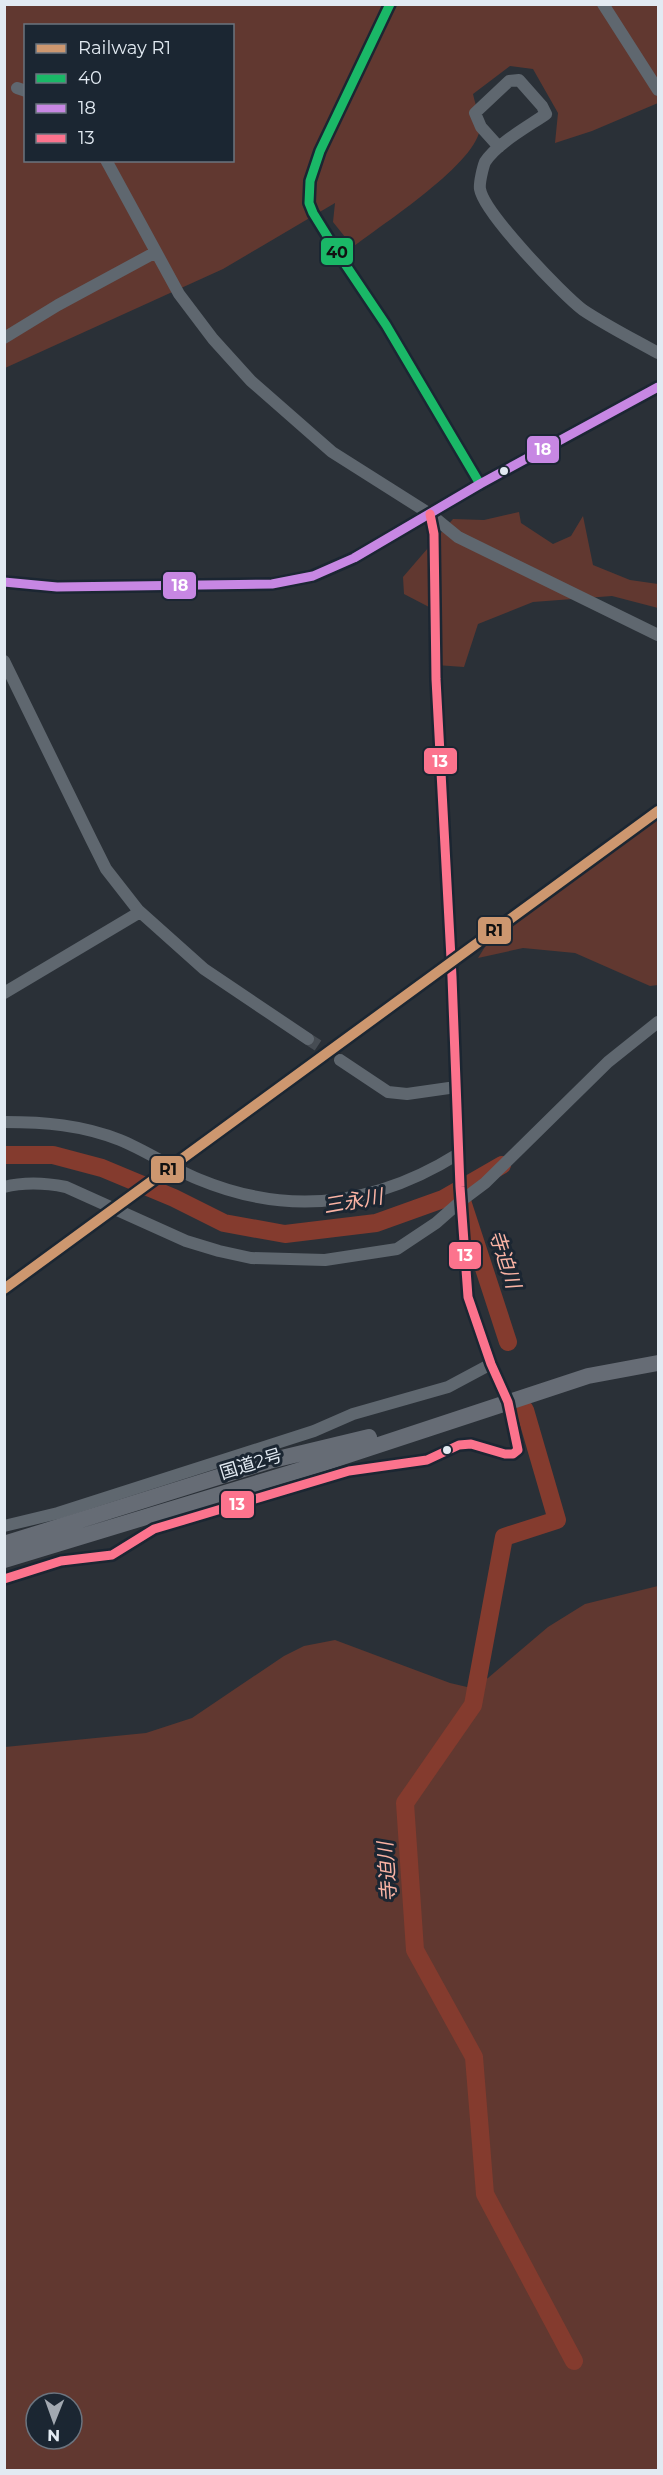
<svg xmlns="http://www.w3.org/2000/svg" width="663" height="2475" viewBox="0 0 663 2475" font-family="Montserrat,'Noto Sans JP',sans-serif">
<rect width="100%" height="100%" fill="#2a3037"/>
<path fill="#613830" fill-rule="evenodd" d="M4,5H658V103L592,131L555,143L558,113L533,69L510,66L473,94C475,104 480,116 480,126C481,161 381,225 353,247L333,222L335,203L223,269L5,368ZM26,26H232V160H26Z
M519,512L521,523L553,544L571,536L583,516L593,565L630,580L658,584V608L612,596L533,602L478,624L464,667L436,665L429,607L404,594L403,577L453,519L484,520Z
M658,817V985L650,986L575,953L523,948L478,958L488,942Z
M658,1586V2470H5V1747L146,1733L192,1718L284,1656L304,1646L335,1640L450,1683L467,1687L488,1678L548,1627L585,1604ZM36,2403H72V2439H36Z"/>
<g fill="none" stroke-linecap="round" stroke-linejoin="round">
<path stroke="#843b2e" stroke-width="18" d="M4,1155H53L102,1168L174,1198L224,1223L285,1234L376,1223L443,1199L502,1165
M461,1198L508,1342
M525,1410L557,1520L504,1537L473,1705L405,1803L415,1950L474,2057L485,2194L574,2361"/>
<path stroke="#464c53" stroke-width="12" stroke-dasharray="12 6" stroke-linecap="butt" d="M308,1039L340,1060"/>
<path stroke="#5f676f" stroke-width="12" d="M390,4L320,151L310,181L309,203L313,213L339,255L386,325L480,484
M603,4L658,90
M17,88L26,91
M499,147L481,127L475,113L509,81L519,80L542,106L546,114C529,126 496,144 485,162C483,167 479,183 480,189C484,213 562,294 583,310C607,326 633,339 658,353
M106,160L179,294L213,339L251,381L332,452L430,514L458,537L658,635
M4,338L58,305L156,252
M4,582L57,587L272,584L313,576L354,558L480,484L658,387
M4,661L92,841L106,869L138,910L204,969L308,1039
M4,993L140,912
M340,1060L388,1092L407,1094L456,1087
M4,1122C45,1122 82,1125 120,1140C147,1151 171,1168 198,1179C289,1217 375,1206 458,1154
M4,1187C24,1182 46,1183 66,1187L186,1241L219,1251L251,1258L325,1260L397,1249L436,1223L461,1201L485,1183L608,1062L658,1022
M4,1526L58,1513L314,1431L353,1414L448,1387L491,1364
M4,1579L61,1561L112,1555L154,1529L349,1471L427,1460L459,1445L471,1444L505,1454H513L518,1450L508,1402L491,1364L468,1297L460,1187L452,977L436,679L434,534L430,514"/>
<path stroke="#666c75" stroke-width="16" d="M4,1544L269,1461L369,1437
M4,1560L324,1463L588,1376L658,1363"/>
<g stroke="#1b2632" stroke-width="14">
<path id="bus-1" d="M390,4L320,151L310,181L309,203L313,213L339,255L386,325L480,484"/>
</g>
<g stroke="#1b2632" stroke-width="14">
<path id="bus-2" d="M4,582L57,587L272,584L313,576L354,558L480,484L658,387"/>
</g>
<g stroke="#1b2632" stroke-width="14">
<path id="bus-3" d="M4,1579L61,1561L112,1555L154,1529L349,1471L427,1460L459,1445L471,1444L505,1454H513L518,1450L508,1402L491,1364L468,1297L460,1187L452,977L436,679L434,534L430,514"/>
</g>
<use href="#bus-1" stroke="#1ab867" stroke-width="9"/>
<use href="#bus-2" stroke="#c787e3" stroke-width="9"/>
<use href="#bus-3" stroke="#fc738d" stroke-width="9"/>
<g stroke="#1b2632" stroke-width="15">
<path id="rail-1" d="M4,1289L658,811"/>
</g>
<use href="#rail-1" stroke="#cd976f" stroke-width="10"/>
</g>
<g fill="#e2eaf2" stroke="#1b2632" stroke-width="2">
<circle cx="504" cy="471" r="5"/>
<circle cx="447" cy="1450" r="5"/>
</g>
<g text-anchor="middle" dominant-baseline="central" stroke-width="6" stroke-linejoin="round" paint-order="stroke">
<g font-size="18" fill="#e2eaf2" stroke="#1b2632">
<text transform="translate(251 1464) rotate(-17)">国道2号</text>
</g>
<g font-size="20" font-style="italic" fill="#fab3a4" stroke="#1b2632">
<text transform="translate(353 1201) rotate(-10)">三永川</text>
<text transform="translate(505 1259) rotate(72)">寺迫川</text>
<text transform="translate(387 1872) rotate(-94)">寺迫川</text>
</g>
</g>
<g stroke="#1b2632" stroke-width="2">
<rect x="320" y="237" width="34" height="29" rx="6" fill="#1ab867"/>
<rect x="526" y="435" width="34" height="29" rx="6" fill="#c787e3"/>
<rect x="162" y="571" width="35" height="29" rx="6" fill="#c787e3"/>
<rect x="423" y="747" width="35" height="28" rx="6" fill="#fc738d"/>
<rect x="477" y="916" width="35" height="29" rx="6" fill="#cd976f"/>
<rect x="150" y="1155" width="35" height="29" rx="6" fill="#cd976f"/>
<rect x="448" y="1241" width="34" height="29" rx="6" fill="#fc738d"/>
<rect x="220" y="1490" width="35" height="29" rx="6" fill="#fc738d"/>
</g>
<g font-size="16" text-anchor="middle" font-weight="bold" fill="#fff">
<text x="543" y="455">18</text>
<text x="180" y="591">18</text>
<text x="440" y="767">13</text>
<text x="465" y="1261">13</text>
<text x="237" y="1510">13</text>
</g>
<g font-size="16" text-anchor="middle" font-weight="bold" fill="#111">
<text x="337" y="258">40</text>
<text x="494" y="936">R1</text>
<text x="168" y="1175">R1</text>
</g>
<rect width="663" height="2475" fill="none" stroke="#e2eaf2" stroke-width="12"/>
<rect x="24" y="24" width="210" height="138" fill="#1b2632" stroke="#6b747f" stroke-width="1.5"/>
<rect x="36" y="44" width="30" height="9" fill="#cd976f" stroke="#6b747f" stroke-width="1.5"/>
<text x="78" y="54" font-size="18" fill="#e2eaf2">Railway R1</text>
<rect x="36" y="74" width="30" height="9" fill="#1ab867" stroke="#6b747f" stroke-width="1.5"/>
<text x="78" y="84" font-size="18" fill="#e2eaf2">40</text>
<rect x="36" y="104" width="30" height="9" fill="#c787e3" stroke="#6b747f" stroke-width="1.5"/>
<text x="78" y="114" font-size="18" fill="#e2eaf2">18</text>
<rect x="36" y="134" width="30" height="9" fill="#fc738d" stroke="#6b747f" stroke-width="1.5"/>
<text x="78" y="144" font-size="18" fill="#e2eaf2">13</text>
<g transform="translate(54 2421) rotate(181)"><circle r="28" fill="#1b2632" stroke="#6b747f" stroke-width="1.5"/>
<path d="M0-4.5L10 22L0 15L-10 22Z" fill="#a2a9b1"/>
<text y="-9" font-size="16" font-weight="bold" text-anchor="middle" fill="#e2eaf2">N</text>
</g>
</svg>
